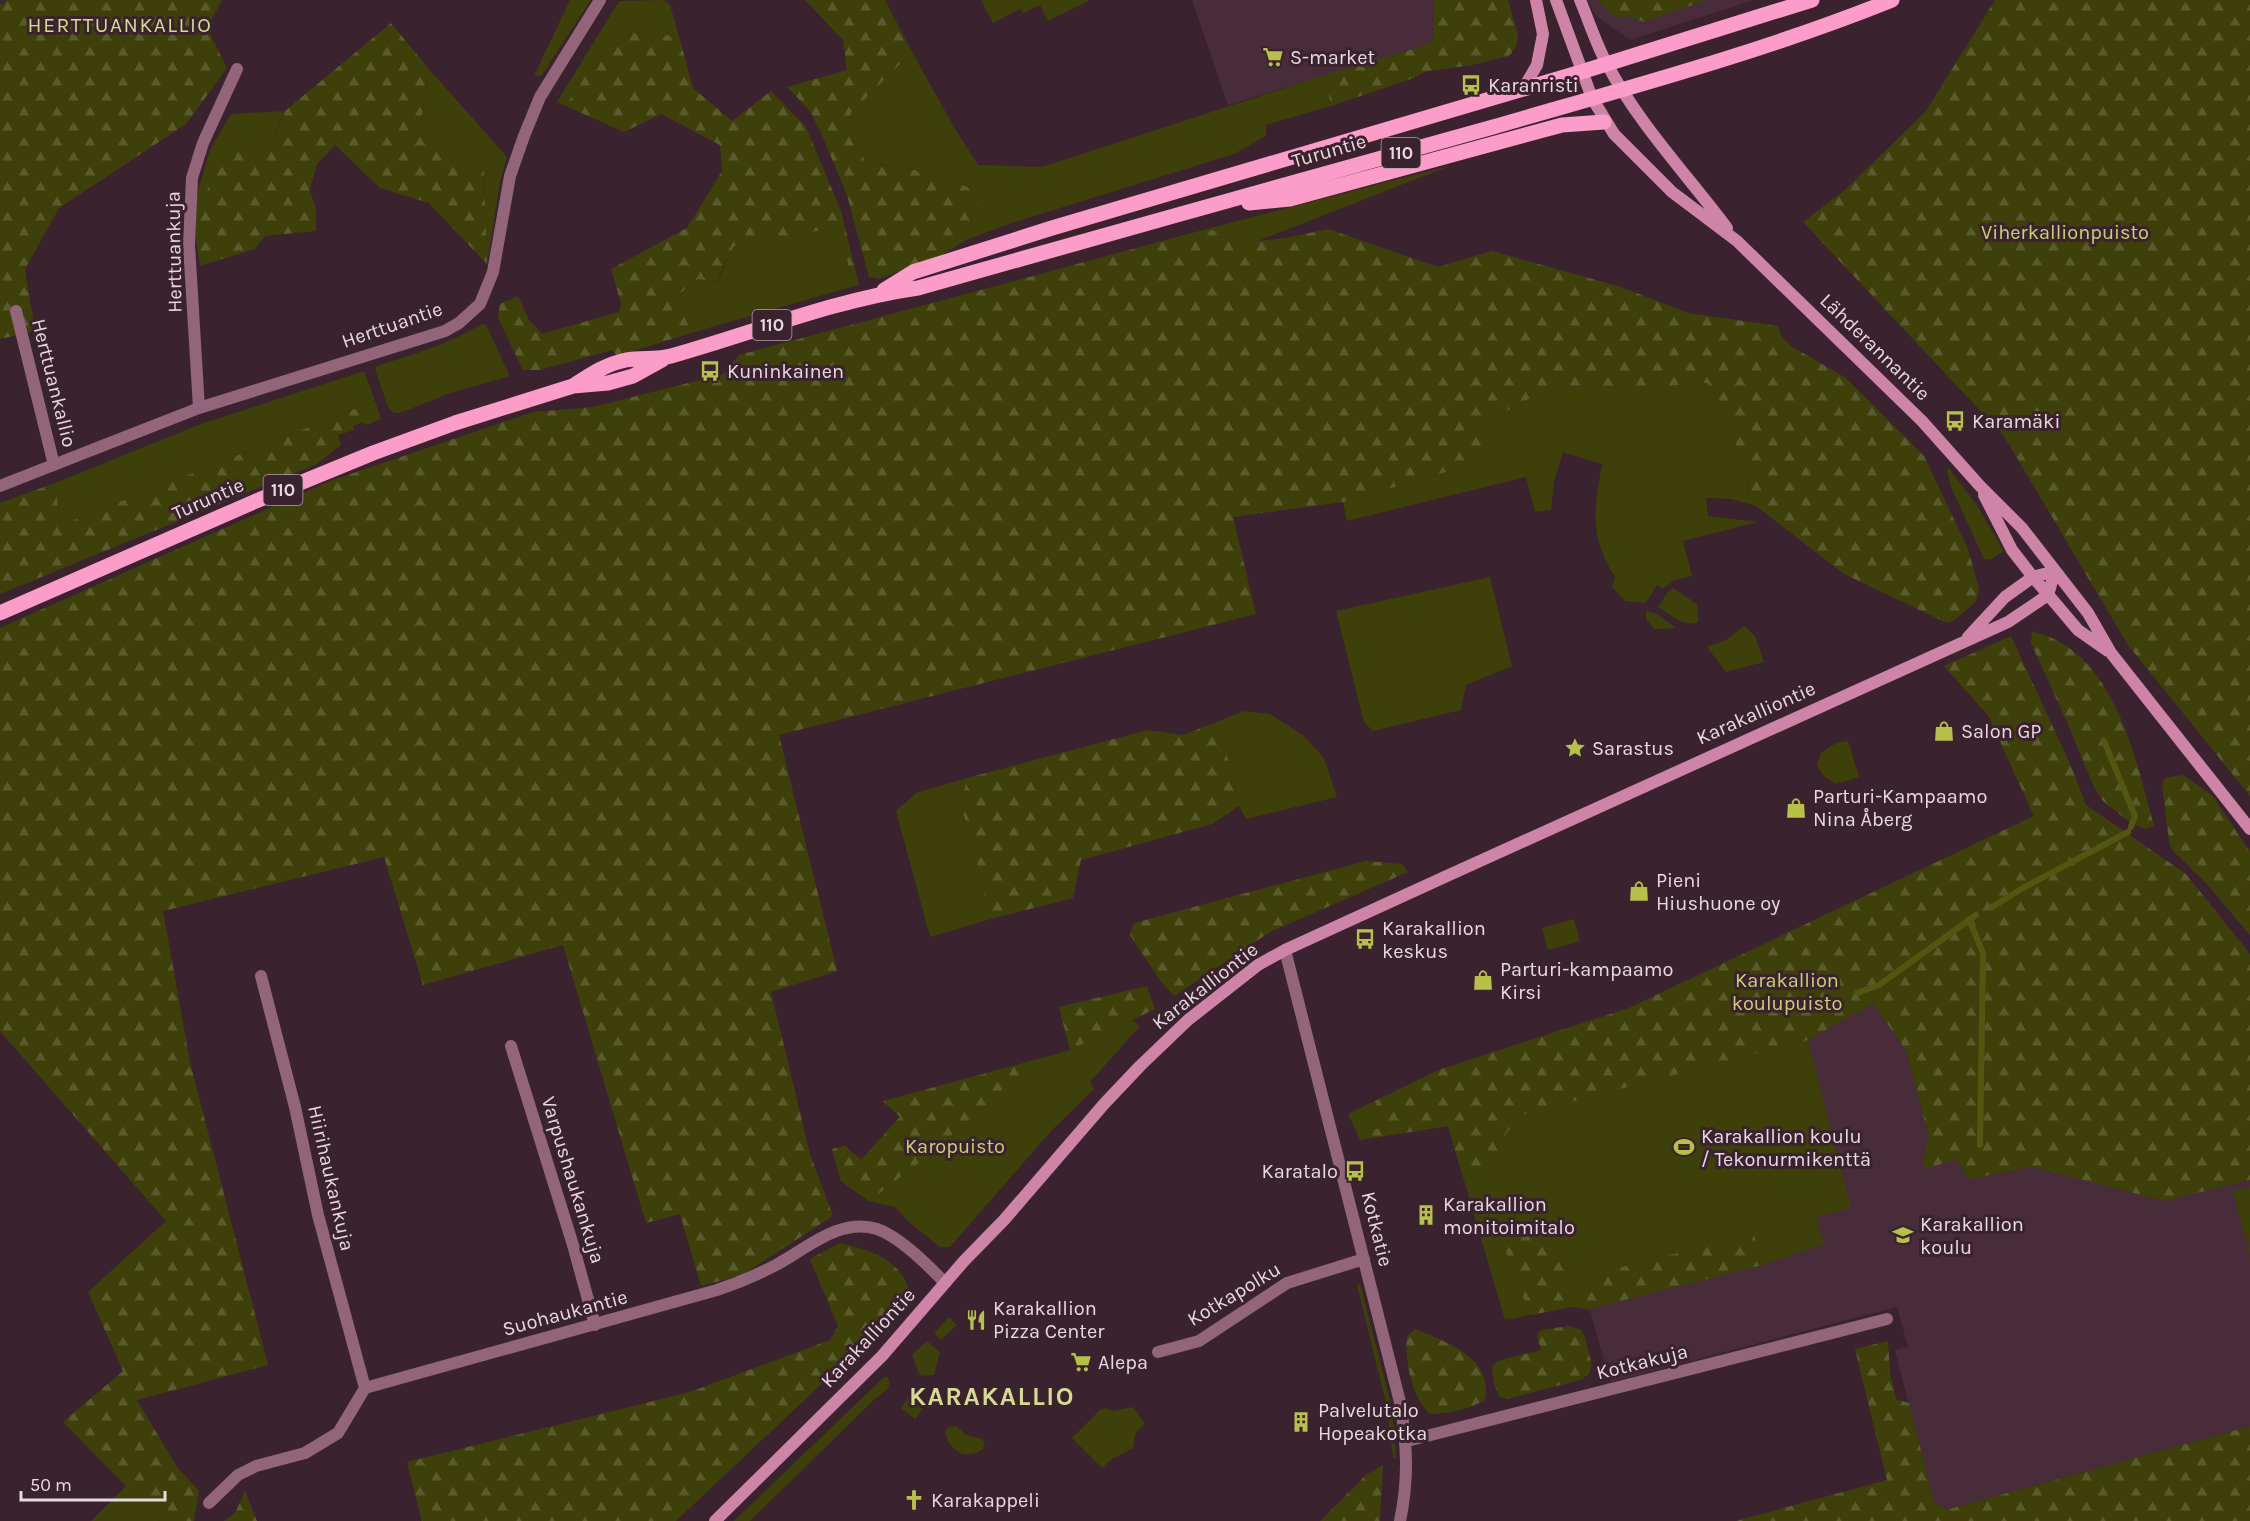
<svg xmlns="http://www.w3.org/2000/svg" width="2250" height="1521" viewBox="0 0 2250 1521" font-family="Karla,sans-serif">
<defs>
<pattern id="forest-firs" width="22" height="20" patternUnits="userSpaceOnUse" patternTransform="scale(1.5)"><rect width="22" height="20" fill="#3d4009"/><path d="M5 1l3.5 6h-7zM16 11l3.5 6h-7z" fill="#595b2d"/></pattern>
</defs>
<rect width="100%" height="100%" fill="#3a232e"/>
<path fill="#492c39" d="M1192,0H1434L1433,40L1417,48L1228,105Z
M1588,0H1754L1630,40L1595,15Z
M1873,1002L1906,1051L1928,1133L1957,1160L1969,1179L2032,1167L2165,1201L2250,1180V1426L1946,1510L1934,1502L1895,1350L1908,1347L1897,1307L1610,1382L1590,1310L1571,1307L1808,1040Z"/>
<path fill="#3d4009" d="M570,0H591L541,76H534Z
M664,0L670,5L679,36L633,33L587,71L566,106L557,102L619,1Z
M981,0H1088L1089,1L1048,21L1040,5L1023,13L1020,9L993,23Z
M912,52L954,127L978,165L1042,167L1325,75L1331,106L1266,125V136L1234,154L1009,224L966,240L981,191L911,169L866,162L850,137L851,113Z
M429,69L507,157L500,182L487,264L484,171L419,135Z
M284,111L270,148L216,172L206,192L196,197L210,150L231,114Z
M1452,165L1258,241L1207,229Z
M840,227L844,237L851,287L691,333L677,297L698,279L717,282L734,246Z
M482,324L486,325L509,374L507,377L450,393L400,413H394L388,407L375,369L377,366C414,354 449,344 482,324Z
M364,371L375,401L69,522L60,523L55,483L198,425Z
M1707,383L1721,402L1748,478L1747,491L1756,506L1732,499L1706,498L1708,516L1757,522L1683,541L1692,576L1675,580L1662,589L1657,585L1646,603L1625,601L1612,587L1615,577C1589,536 1594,510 1602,464L1563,452L1554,481L1551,510L1535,512L1526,477L1347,521L1343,502L1487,460L1483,423L1552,386L1647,388Z
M1949,468L1978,507L2004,551L1990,560L1984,559L1951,487L1947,470Z
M1490,577L1512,666L1466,685L1461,710L1373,731L1364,722L1336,611Z
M1673,588L1697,604L1698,622C1684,628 1670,614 1658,607L1667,593Z
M1646,611L1657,614L1676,628L1654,629L1646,619Z
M1744,626L1755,636L1764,662L1726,672L1707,647L1726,640Z
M1944,666L2071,766L2086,806L1981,939L1808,1040L1851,1208L1816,1217L1824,1244L1762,1265L1589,1309L1571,1307L1505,1320L1448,1126L1360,1140L1348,1114L1439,1070L1629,1008L2034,816L1988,715Z
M1244,711L1270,714L1304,736L1324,758L1337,797L1246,819L1239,806L1232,769L1214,723Z
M1848,741L1859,777L1836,784C1827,779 1821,775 1817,765L1821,753L1836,743Z
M967,778L961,804L991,919L930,937L896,811L916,793Z
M1574,919L1580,941L1548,950L1542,928Z
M1132,1020L1140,1026L1090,1082L1094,1089L1052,1130L950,1247H940L911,1224L895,1207L869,1201L841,1181L832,1149L845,1146L861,1160L900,1117L883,1101L1053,1055L1070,1050Z
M2250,1187V1256L2233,1191Z
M1360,1284L1392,1408L1396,1458H1393L1387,1407L1357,1285Z
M949,1317L957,1325L941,1340L934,1333Z
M927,1341L940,1352L934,1375L923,1376L919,1374L912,1355Z
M884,1377H888C892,1387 886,1392 877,1397L750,1521H734Z
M910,1395L928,1402L915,1419L901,1408Z
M1133,1407L1145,1424L1136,1432L1133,1448L1112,1459L1102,1468L1072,1438L1101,1409L1106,1408L1113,1411Z
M956,1426L966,1435L982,1439L985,1445L982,1450C963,1461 949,1450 945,1431L949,1427Z
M126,1486L160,1521H91Z"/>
<path fill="url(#forest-firs)" d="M6,0H222L207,28L227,68L186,124L59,208L25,269L35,331L0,339V3L3,5Z
M805,0H885L912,52L851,113L850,137L866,162L911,169L981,191L966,240L939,257L879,279L869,277L847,195L821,133L810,111L787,87L847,70L843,40Z
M1434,0H1508L1518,35L1516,47L1509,56L1472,65L1424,72L1414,78L1331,106L1325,75L1417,48L1433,40Z
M1600,0H1706L1644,22L1629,16L1615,18L1602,5Z
M1995,0H2250V796L2128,645L2004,436L1803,222L1845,190L1926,111Z
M391,23L429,69L419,135L484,171L487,264L429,203L380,188L335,145L317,164L310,190L316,210V231L265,236L255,249L200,266L196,239V197L206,192L216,172L244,147L270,148L285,111Z
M633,33L679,36L693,88L732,121L771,91L806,127L841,211L859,285L851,287L844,237L840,227L734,246L716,282L698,279L677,296L691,333L617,356L612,350L540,370H523L498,318L500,304L518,296L529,320L542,334L619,312L621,303L611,269L687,228L722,171L720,145L661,114L624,132L566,106L586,71Z
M1207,229L1258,241L1286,238L1328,229L1438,267L1492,251L1621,287L1688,313L1778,326L1782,338L1791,346L1846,378L1924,456L1968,549L1979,589L1976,601L1955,620L1947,623L1844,574L1756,506L1747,491L1748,478L1721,402L1707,383L1647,388L1552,386L1484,423L1487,460L1343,502L1233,517L1256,614L779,735L837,971L771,992L810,1154L833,1216L742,1275L701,1286L680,1214L646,1223L563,945L423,985L384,857L163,911L190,1062L268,1365L137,1400L177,1467L199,1491L194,1521H160L63,1422L123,1371L88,1292L166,1221L0,1031V628L330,481L533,412L593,407L724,374L739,355Z
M375,401L381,419L365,425L364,422L353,426L354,430L338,435L341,445L317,464L0,594V503L55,483L60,522H69Z
M2032,631C2039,634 2047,635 2054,639C2118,670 2137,763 2154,826L2145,829L2132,824L2103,801L2094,787L2067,722L2031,643Z
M2011,636L2071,766L2086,805L2186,874L2250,954V1180L2165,1201L2032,1167L1969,1179L1957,1160L1923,1169C1923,1156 1928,1146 1928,1133L1906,1051L1873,1003L1808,1040L1524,1114L1506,1133L1499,1165L1461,1170L1448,1126L1360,1140L1358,1134L1383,1127L1375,1101L1439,1070L1629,1008L2034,816L1988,715L1944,666Z
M1214,723L1232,769L1239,806L1212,824L1081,860L1073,898L991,919L961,804L967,778L1148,730L1183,735Z
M2183,775L2212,795L2250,852V935L2206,883L2172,850L2169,841L2162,784L2165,778Z
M1366,861L1402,864L1408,872L1270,932L1174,996L1159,979L1130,935L1134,923Z
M1147,986L1155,1009L1070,1050L1059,1007Z
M1036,1060L929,1155L869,1201L841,1181L832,1149L845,1146L861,1160L900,1117L883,1101Z
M1522,1190L1540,1240L1564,1268L1571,1307L1531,1315L1512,1272L1503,1240Z
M1754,1234L1762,1265L1589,1309L1582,1277Z
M840,1243C870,1250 903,1260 910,1294L901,1309L676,1521H422L407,1462L690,1392L830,1340L838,1326L810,1259Z
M1569,1326L1581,1330L1585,1338L1592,1365L1589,1374L1580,1380L1506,1399L1499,1396L1494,1383L1492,1367L1498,1361L1541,1350L1537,1335L1541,1330Z
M1415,1329C1444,1341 1497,1359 1484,1401C1467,1409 1449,1414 1430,1414C1412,1398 1404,1359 1407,1336Z
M1888,1341L1890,1372L1896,1399L1909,1403L1934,1502L1946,1510L2250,1426V1521H1736L1887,1480L1855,1349Z
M1383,1465L1380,1521H1320L1366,1475Z
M245,1491L257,1521H224L235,1513Z"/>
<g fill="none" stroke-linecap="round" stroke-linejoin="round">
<path stroke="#525611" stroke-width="6" d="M2104,741L2135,816L2131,827
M1992,907L2023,888L2128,832
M1969,919L1983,953L1980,1145
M1857,993L1879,985L1976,915"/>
<path stroke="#93657a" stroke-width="12" d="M16,311L54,465
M199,408L189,245L192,178L203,143L237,69
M0,486L199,408L445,331L459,323L480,304L493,272L510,176L524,136L540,97L600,0
M1285,950L1400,1402C1407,1444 1409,1478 1400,1521
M261,976L295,1107L318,1215L365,1388
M511,1046L573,1245L595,1325
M1158,1352L1199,1341L1287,1283L1364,1259
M1407,1441L1887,1319
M209,1503L238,1475L256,1466L305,1453L338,1433L365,1388L717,1290C738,1283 757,1275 776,1265C806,1249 840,1217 877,1229C900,1237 928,1265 945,1283"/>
<path stroke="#ce84a6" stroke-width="12" d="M1556,0L1592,98L1614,134L1672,192L1737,241L1922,421L1980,486L2022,528L2088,613L2111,653L2250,829
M1580,0C1589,21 1596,44 1607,64C1638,123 1688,176 1727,228
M1523,89L1537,65L1543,34L1536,0
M1984,495L2012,550L2033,577L2078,630L2108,651
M1968,637L2005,597L2033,577L2055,571
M715,1521L882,1356L964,1261L1004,1220L1104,1104L1140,1066L1188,1020L1258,965L1285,950L1449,875L2008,622L2048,595L2055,571"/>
<path stroke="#fc9cc9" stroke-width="15" d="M1249,203L1290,199L1562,125L1604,122
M884,290L913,272L1052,228L1581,72L1812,0
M573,386C590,375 606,364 626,360C641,357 657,360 671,356C753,333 834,300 918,288C1109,233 1302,181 1493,127C1627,88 1763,52 1892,0
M0,613L256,501L373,453L455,423L573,386L608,383L633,376L662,360"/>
</g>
<defs>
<g id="supermarket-bare" transform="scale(1.62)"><path d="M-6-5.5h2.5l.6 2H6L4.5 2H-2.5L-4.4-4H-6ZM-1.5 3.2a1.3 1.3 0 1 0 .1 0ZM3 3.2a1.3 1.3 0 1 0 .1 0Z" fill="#b8c147" stroke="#3a232e" stroke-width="2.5" paint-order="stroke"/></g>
<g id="bus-bare" transform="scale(1.62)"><path d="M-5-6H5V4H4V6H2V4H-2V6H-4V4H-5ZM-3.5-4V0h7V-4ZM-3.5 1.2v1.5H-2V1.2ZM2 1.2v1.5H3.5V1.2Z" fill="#b8c147" stroke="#3a232e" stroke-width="2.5" paint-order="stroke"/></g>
<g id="shop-bare" transform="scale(1.62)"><path d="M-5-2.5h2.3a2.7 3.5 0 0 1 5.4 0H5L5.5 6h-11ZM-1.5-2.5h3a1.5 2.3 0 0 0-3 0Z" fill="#b8c147" stroke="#3a232e" stroke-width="2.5" paint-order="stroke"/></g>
<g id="sight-bare" transform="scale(1.62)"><path d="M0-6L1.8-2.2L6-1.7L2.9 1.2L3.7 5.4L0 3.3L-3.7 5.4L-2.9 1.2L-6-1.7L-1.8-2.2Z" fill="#b8c147" stroke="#3a232e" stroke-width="2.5" paint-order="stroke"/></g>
<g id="stadium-bare" transform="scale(1.62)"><path d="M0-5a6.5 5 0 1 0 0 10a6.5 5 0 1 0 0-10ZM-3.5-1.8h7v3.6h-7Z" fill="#b8c147" stroke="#3a232e" stroke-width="2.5" paint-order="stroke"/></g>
<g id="building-bare" transform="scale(1.62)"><path d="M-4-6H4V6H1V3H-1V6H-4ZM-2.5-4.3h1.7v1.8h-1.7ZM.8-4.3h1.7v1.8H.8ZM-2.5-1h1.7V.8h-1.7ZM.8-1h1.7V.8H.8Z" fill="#b8c147" stroke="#3a232e" stroke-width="2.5" paint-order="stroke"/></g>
<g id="school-bare" transform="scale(1.62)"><path d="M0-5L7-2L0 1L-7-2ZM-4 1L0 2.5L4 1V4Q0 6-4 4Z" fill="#b8c147" stroke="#3a232e" stroke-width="2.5" paint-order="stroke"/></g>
<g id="restaurant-bare" transform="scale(1.62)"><path d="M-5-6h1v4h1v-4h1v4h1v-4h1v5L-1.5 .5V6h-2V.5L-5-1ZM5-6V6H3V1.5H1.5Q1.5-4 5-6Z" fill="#b8c147" stroke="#3a232e" stroke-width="2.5" paint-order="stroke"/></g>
<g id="church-bare" transform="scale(1.62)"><path d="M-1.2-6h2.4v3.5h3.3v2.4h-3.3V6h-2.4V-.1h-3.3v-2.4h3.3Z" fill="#b8c147" stroke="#3a232e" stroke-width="2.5" paint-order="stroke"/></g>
</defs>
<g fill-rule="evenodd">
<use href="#supermarket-bare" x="1273" y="57"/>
<use href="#bus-bare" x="1471" y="85"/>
<use href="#bus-bare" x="710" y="371"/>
<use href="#bus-bare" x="1955" y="421"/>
<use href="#shop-bare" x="1944" y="731"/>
<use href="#sight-bare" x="1575" y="748"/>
<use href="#shop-bare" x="1796" y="808"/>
<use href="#shop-bare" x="1639" y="891"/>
<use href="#bus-bare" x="1365" y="939"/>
<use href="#shop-bare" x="1483" y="980"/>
<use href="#stadium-bare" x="1684" y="1147"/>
<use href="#bus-bare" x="1355" y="1171"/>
<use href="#building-bare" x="1426" y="1215"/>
<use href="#school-bare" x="1903" y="1235"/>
<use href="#restaurant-bare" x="976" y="1320"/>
<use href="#supermarket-bare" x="1081" y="1362"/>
<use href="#building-bare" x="1301" y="1422"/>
<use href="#church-bare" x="914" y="1500"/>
</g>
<g text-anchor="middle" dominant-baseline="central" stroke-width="6" stroke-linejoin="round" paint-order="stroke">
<g fill="#3a232e" stroke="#b4a2ab" stroke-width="1.5">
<rect x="1381.5" y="138" width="39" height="30" rx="4.5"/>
<rect x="752.5" y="310" width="39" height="30" rx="4.5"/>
<rect x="263.5" y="475" width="39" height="30" rx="4.5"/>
</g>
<g font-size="18" font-weight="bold" fill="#e9d9e0">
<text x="1401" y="153">110</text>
<text x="772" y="325">110</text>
<text x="283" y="490">110</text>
</g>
<g font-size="20" fill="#e9d9e0" stroke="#3a232e" text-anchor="start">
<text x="1290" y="57">S-market</text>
<text x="1488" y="85">Karanristi</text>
<text x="727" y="371">Kuninkainen</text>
<text x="1972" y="421">Karamäki</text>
<text x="1961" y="731">Salon GP</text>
<text x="1592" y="748">Sarastus</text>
<text x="1813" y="796">Parturi-Kampaamo<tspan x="1813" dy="23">Nina Åberg</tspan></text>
<text x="1656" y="880">Pieni<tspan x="1656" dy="23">Hiushuone oy</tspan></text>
<text x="1382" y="928">Karakallion<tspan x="1382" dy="23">keskus</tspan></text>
<text x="1500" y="969">Parturi-kampaamo<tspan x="1500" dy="23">Kirsi</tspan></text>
<text x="1701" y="1136">Karakallion koulu<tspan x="1701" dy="23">/ Tekonurmikenttä</tspan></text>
<text x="1338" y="1171" text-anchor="end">Karatalo</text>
<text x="1443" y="1204">Karakallion<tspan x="1443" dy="23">monitoimitalo</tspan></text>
<text x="1920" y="1224">Karakallion<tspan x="1920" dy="23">koulu</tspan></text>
<text x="993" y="1308">Karakallion<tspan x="993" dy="23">Pizza Center</tspan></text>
<text x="1098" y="1362">Alepa</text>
<text x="1318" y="1410">Palvelutalo<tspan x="1318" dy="23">Hopeakotka</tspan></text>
<text x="931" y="1500">Karakappeli</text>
</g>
<g font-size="20" fill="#e9d9e0" stroke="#3a232e">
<text transform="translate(1329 151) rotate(-16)">Turuntie</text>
<text transform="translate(174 252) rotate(-91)">Herttuankuja</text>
<text transform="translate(392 325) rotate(-19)">Herttuantie</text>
<text transform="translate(1875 347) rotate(44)">Lähderannantie</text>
<text transform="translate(54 383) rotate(76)">Herttuankallio</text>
<text transform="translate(208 499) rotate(-24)">Turuntie</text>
<text transform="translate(1756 713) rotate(-24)">Karakalliontie</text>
<text transform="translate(1205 986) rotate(-38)">Karakalliontie</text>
<text transform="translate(331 1178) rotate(77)">Hiirihaukankuja</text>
<text transform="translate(573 1180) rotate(73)">Varpushaukankuja</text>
<text transform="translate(1377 1229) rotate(76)">Kotkatie</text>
<text transform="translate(1234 1294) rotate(-31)">Kotkapolku</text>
<text transform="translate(565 1313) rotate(-15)">Suohaukantie</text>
<text transform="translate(868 1338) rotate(-47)">Karakalliontie</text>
<text transform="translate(1642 1362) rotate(-14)">Kotkakuja</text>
</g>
<g font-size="20" fill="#cad274" stroke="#3a232e">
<text x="2065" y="232">Viherkallionpuisto</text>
<text x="1787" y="980">Karakallion<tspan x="1787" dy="23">koulupuisto</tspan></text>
<text x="955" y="1146">Karopuisto</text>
</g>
<g font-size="21" letter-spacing="1.5" fill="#d5dc8f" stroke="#3a232e">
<text x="120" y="25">HERTTUANKALLIO</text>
</g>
<g font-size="26" font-weight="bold" letter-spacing="1.5" fill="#d5dc8f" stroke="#3a232e">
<text x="992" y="1396">KARAKALLIO</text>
</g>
</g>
<path d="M21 1491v9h144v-9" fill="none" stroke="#e9d9e0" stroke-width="3"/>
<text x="30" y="1491" font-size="18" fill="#e9d9e0" stroke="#3a232e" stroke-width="4.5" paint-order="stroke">50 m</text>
</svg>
